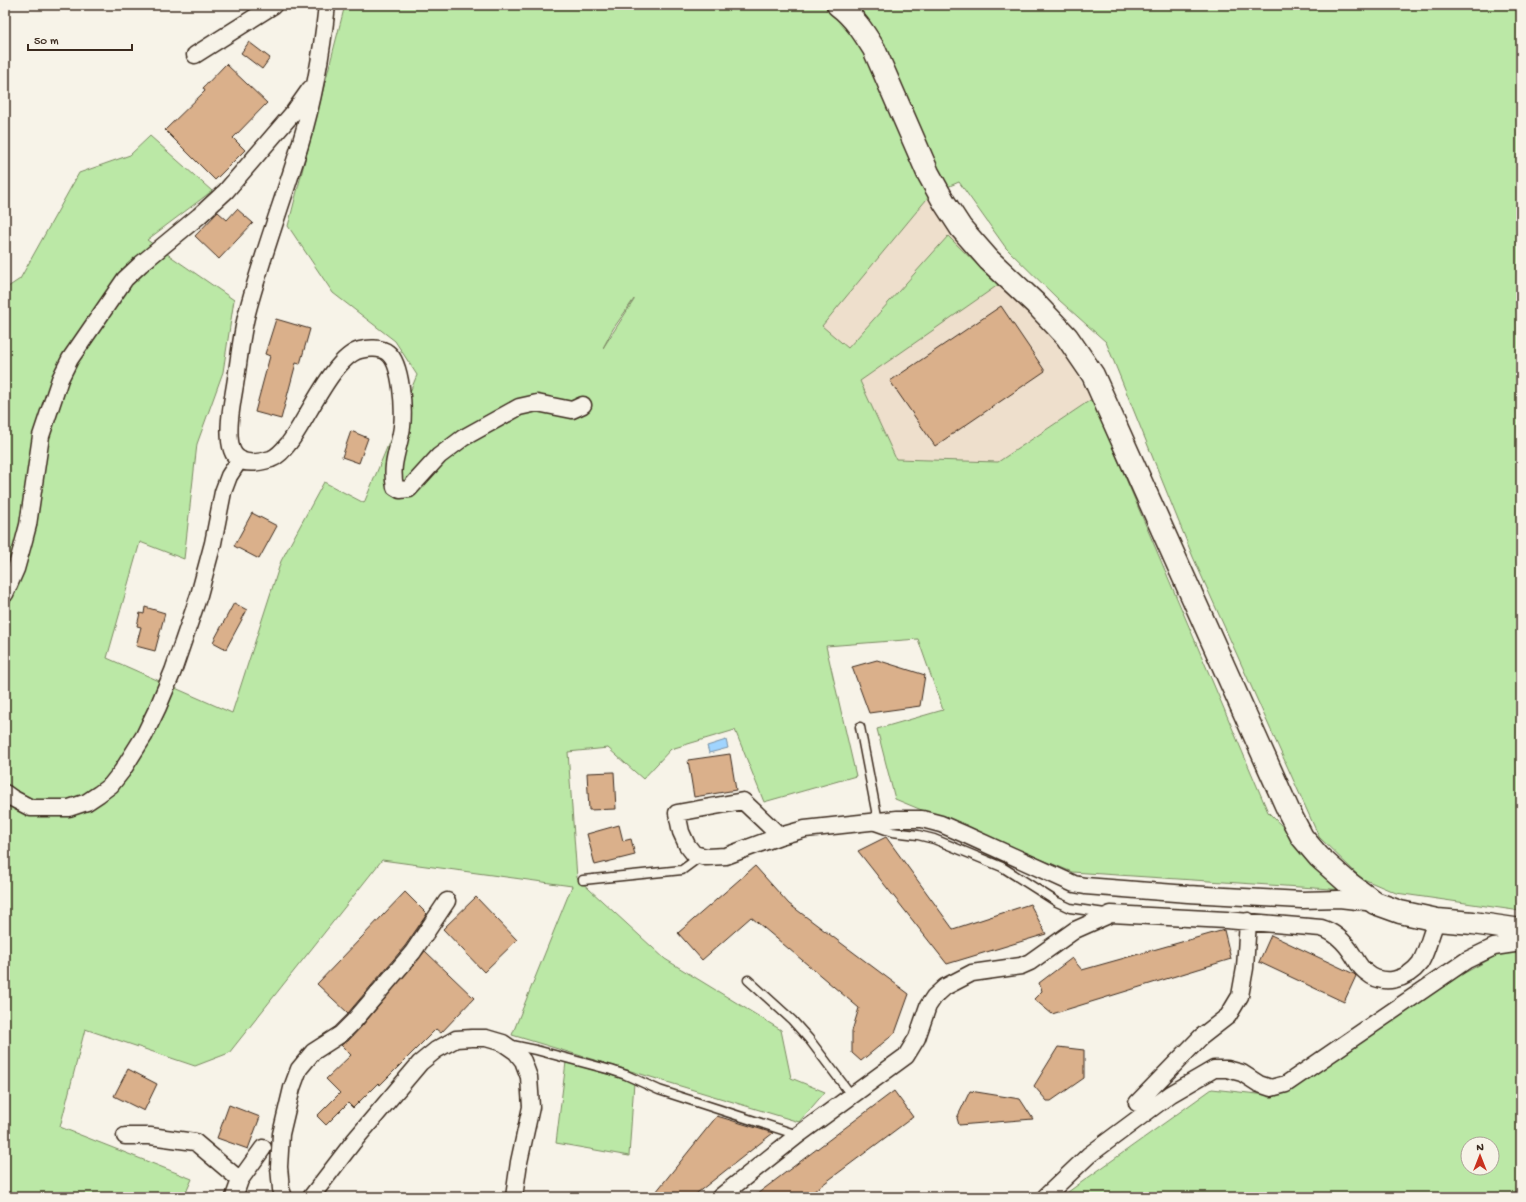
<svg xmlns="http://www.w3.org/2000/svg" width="1526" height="1202" viewBox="0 0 1526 1202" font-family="'Gochi Hand',sans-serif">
<rect width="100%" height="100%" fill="#f7f3e8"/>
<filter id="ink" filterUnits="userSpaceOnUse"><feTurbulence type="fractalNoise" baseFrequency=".025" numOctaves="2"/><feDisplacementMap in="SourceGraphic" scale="8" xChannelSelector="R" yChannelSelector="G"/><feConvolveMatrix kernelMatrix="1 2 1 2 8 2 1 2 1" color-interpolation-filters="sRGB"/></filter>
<g filter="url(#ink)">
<path fill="#eedfcc" d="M931,194L1049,328L1092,399L998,462L896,459L860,381L821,326Z"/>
<path fill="#bbe8a6" stroke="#7b8962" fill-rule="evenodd" d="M345,5H1521V911L1396,893L1361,878L1319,837L1193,557L1106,342L1059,300L1006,248L959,182L931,194L822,326L848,348L948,236L998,285L860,381L896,459L998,462L1092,399L1268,812L1345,890L1072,872L895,799L877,729L943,710L918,639L826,646L856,776L764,802L735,730L671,749L643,779L608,748L568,752L577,878L665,959L781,1030L791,1078L825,1092L799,1122L512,1035L572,886L382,860L229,1053L195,1066L85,1029L60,1127L192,1179L184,1197H5V289L20,279L79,173L130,155L150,136L212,191L147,240L234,300L223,372L197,444L184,559L140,542L107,658L232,713L281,561L324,482L364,503L417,375L395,341L333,293L288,226ZM634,299V300L603,348L613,329Z
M1503,952L1521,953V1197H1061L1212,1089L1276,1096L1357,1045L1450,981ZM1468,1144H1492V1168H1468Z
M566,1062L634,1082L629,1156L556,1143Z"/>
<path fill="#a0d4fe" stroke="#7890a4" d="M726,740L728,748L709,753L707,746Z"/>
<path fill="#dab08b" stroke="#3b2a1e" d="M249,42L270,58L262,69L241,53Z
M226,64L267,103L233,138L245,150L215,180L165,130L205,91L203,88Z
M237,209L253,223L219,259L195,236L218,212L227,220Z
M1001,306L1045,371L935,446L890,381Z
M276,319L310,329L300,364L296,363L281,419L255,412L270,356L265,354Z
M351,431L368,438L359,463L342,457Z
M252,513L277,526L259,559L234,546Z
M234,603L247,610L226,649L213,642Z
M145,607L165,613L155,651L136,646L141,627L137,626L140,613L144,614Z
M877,660L925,675L920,706L869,713L852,667Z
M730,754L736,790L694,797L688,760Z
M614,772L616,809L589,810L587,773Z
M619,825L623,841L631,839L635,855L595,865L587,834Z
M886,837L953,929L1030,904L1046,934L947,964L858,851Z
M755,866L789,904L909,994L895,1033L861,1061L852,1053V1031L859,1008L751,917L702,960L678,933Z
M405,892L427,914L405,946L348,1013L317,984Z
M476,897L517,940L484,972L443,929Z
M1224,930L1231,959L1052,1014L1034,999L1042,991L1039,983L1072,958L1082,970Z
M1271,935L1354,974L1356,976L1344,1002L1259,962Z
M425,951L474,998L441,1033L436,1029L380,1085L378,1083L353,1108L348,1103L326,1125L317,1116L340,1093L326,1079L351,1055L341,1045L348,1041L361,1027Z
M1058,1047L1084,1050V1078L1051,1101H1047L1034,1086Z
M128,1069L157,1084L144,1111L114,1096Z
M894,1091L913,1117L806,1197H753Z
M970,1091L1020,1099L1033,1119L959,1125L957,1118Z
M229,1105L260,1117L248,1149L217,1138Z
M717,1116L773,1133L692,1197H652Z"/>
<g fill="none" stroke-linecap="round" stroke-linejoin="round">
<g stroke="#3b2a1e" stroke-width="11">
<path id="lane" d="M860,727L878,821
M872,825L892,832L918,835L934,839L1002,867L1057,902L1070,908L1105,913
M583,880L682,870L701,856
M748,980L792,1020L809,1039L852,1096
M512,1045L536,1050L611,1070L626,1075L659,1090L798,1135"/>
</g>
<g stroke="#3b2a1e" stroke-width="19">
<path id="street" d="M327,5C322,52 314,99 300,145C283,201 262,256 247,313C241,336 239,361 235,385C232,403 226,433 232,450C238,467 258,463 271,459C279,456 284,449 289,443C307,420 333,357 360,350C368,348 381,347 388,353C402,364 404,410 402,427C399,450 390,463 395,487L400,490L409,489L439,456L463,438L519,407L537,403L572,410L583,405
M195,55L274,5
M5,594L16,569L23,544L28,525L41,436L60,379L70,359L125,279L141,264L199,216L226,191L293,113L310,89
M5,793L12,798L31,808H69L87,802L99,794L111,785L122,771L144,736L158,707L173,671L199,595L213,543L223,492L229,476L240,459
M780,836L743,801L677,813L681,832L687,845L694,854L706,857L726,856L780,836L805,829L897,819H922L941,824L964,834L1074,884L1085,886L1188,894L1302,900L1339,899L1375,903
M1137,1103L1201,1037L1228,1016L1240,996L1245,968L1248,921
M125,1136H150L195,1142L240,1180
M234,1197L240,1180L263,1148
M284,1197L281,1189L279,1167L281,1134L292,1088L299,1069L313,1052L341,1034L354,1021L413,952L447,901
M311,1197L354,1141L420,1063L436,1050L456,1039L472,1038H486L503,1043L516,1052L523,1061L529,1077L531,1107L519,1162L514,1197
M720,1197L798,1135L906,1056L917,1038L928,1006L934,997L945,987L972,973L1021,966L1030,962L1075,930L1111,914L1226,920L1321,928C1335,932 1345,942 1353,955C1357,961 1360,968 1366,972C1383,987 1407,980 1420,963C1428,950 1430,934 1437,920
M1045,1197L1089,1155L1171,1094L1214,1069H1227L1242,1073L1259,1084L1271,1088L1286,1084L1467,960L1494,947L1521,943"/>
</g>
<g stroke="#3b2a1e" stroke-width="25">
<path id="secondary" d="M838,5C854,17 864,33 874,49L928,173L944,202L961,228L989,260L1035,303L1067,337L1093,375L1289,812L1302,837L1319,857L1347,882L1375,903L1400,912L1437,920L1473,923L1521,930"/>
</g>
<use href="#lane" stroke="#f7f3e8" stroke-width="8"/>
<use href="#street" stroke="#f7f3e8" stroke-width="16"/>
<use href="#secondary" stroke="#f7f3e8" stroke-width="22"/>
</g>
</g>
<rect width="1526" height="1202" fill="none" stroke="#f7f3e8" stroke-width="20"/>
<rect x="10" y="10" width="1506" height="1182" fill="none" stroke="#3b2a1e" stroke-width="1.5" filter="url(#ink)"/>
<g transform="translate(1480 1156)"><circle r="19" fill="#f7f3e8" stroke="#aca397"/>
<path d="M0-3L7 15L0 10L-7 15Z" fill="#c8321e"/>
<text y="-6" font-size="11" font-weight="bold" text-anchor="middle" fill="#3b2a1e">N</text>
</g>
<path d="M28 44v6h104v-6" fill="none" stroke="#3b2a1e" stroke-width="2"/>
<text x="34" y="44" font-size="12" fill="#3b2a1e" stroke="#f7f3e8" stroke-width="3" paint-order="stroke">50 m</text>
</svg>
